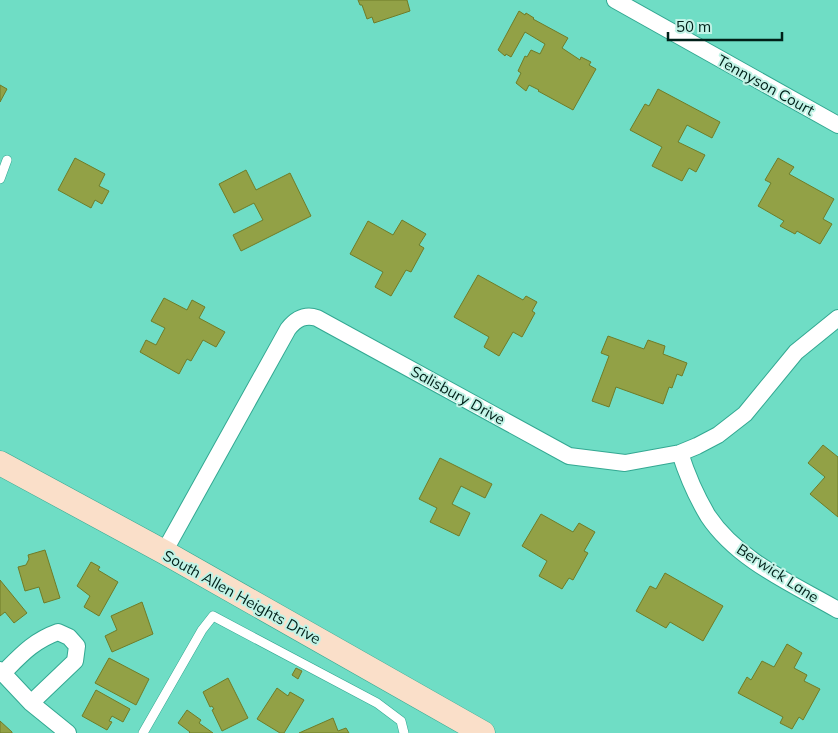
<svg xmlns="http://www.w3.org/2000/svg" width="838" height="733" viewBox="0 0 838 733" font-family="Mulish,sans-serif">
<rect width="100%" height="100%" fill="#6fddc5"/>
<path fill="#92a146" stroke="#6f7c28" d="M358,0H407L410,11L374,23L372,17L367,19L362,5H360Z
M519,11L525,15L526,13L534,18L533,19L568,38L562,48L580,60L581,57L591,62L589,65L596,69L573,110L538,91L539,90L529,85L526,91L516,83L521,73L518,71L525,56L527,57L531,50L540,54L545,44L525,32L511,57L506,54L505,56L498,50Z
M0,85L7,89L0,102Z
M658,89L720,122L712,138L687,125L678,142L705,155L696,172L689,168L682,181L652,166L662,147L630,130L645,104L649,106Z
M75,158L105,174L99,186L109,191L102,204L95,200L91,208L58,190Z
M778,158L794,167L789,174L834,199L823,219L832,224L820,244L797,231L795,234L780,226L784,221L758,206L771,183L765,180Z
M246,170L256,190L290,173L311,216L241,251L233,235L263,220L254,203L234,213L219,184Z
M402,220L426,234L419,245L424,248L411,272L406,270L391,296L375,287L383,272L350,254L368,221L393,235Z
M478,275L523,300L526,296L537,302L532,311L535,313L522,337L513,332L499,356L484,347L489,337L454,317Z
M164,298L187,310L192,300L205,307L199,318L225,332L216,347L203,340L191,361L187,359L179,374L140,352L146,340L156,345L165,328L151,321Z
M608,336L644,349L648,340L665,346L663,354L687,363L682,376L677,374L672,388L669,387L663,404L616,387L609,407L592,401L609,356L601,353Z
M823,445L838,457V517L810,494L825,477L808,463Z
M440,458L492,484L485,498L461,486L452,504L470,513L459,536L430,522L437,508L419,499Z
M541,514L573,532L579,523L595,532L584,551L588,553L573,580L569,578L562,589L539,576L547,561L522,546Z
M45,550L60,598L44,603L39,587L25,591L18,567L26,565L29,559L28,555Z
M91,562L100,567L98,570L118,582L99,616L84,607L90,596L77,586Z
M665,573L723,606L703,641L670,622L666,628L636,611L650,586L656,589Z
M0,580L27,613L14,623L5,612L0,616Z
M142,602L153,634L112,652L105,636L117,630L111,616Z
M787,644L802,653L794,668L807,675L804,681L820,689L803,720L799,717L792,729L780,723L783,717L738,693L747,677L751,680L762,661L774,667Z
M109,658L149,679L136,705L95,683Z
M296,668L302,671L298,679L292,675Z
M228,678L248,718L222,731L212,710L214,709L212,706L210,707L203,692Z
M277,688L288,696L290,692L304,700L284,733H280L257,719Z
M96,690L130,709L123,722L112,716L109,721L112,722L107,730L82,716Z
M187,710L201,720L199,723L213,733H189L190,732L178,723Z
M333,718L338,731L346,728L349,733H299Z
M0,721L12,732V733H0Z"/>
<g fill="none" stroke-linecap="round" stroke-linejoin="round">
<g stroke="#33a892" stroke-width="10">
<path id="service" d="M0,179L7,160
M143,733L202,630L213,616L377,703L401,721L404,733"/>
</g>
<g stroke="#33a892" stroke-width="18">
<path id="minor" d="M615,0L838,125
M680,453C687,475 696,496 708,516C738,561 793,584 838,610
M164,552L288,329C296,319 305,314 317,318L569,456L625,463L680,453L697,446L718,435L745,414L796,352L838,318
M0,670L31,703L68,733
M3,673C21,655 33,641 58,632L69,637L77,646L75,661L31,703"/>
</g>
<g stroke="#33a892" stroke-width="25">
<path id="secondary" d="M0,463L164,552L483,733"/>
</g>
<use href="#service" stroke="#fff" stroke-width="9"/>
<use href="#minor" stroke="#fff" stroke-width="16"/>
<use href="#secondary" stroke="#fadfc9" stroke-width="24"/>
</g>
<g text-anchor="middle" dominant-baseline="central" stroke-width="4" stroke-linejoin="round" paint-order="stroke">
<g font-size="15" fill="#002019" stroke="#c1f3e6">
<text transform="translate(766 85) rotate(29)">Tennyson Court</text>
<text transform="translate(458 395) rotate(29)">Salisbury Drive</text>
<text transform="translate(778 573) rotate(33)">Berwick Lane</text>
<text transform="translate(242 597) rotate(29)">South Allen Heights Drive</text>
</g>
</g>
<path d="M668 32v8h114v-8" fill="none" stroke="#002019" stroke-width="2.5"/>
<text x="676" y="32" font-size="15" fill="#002019" stroke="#c1f3e6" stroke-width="4" paint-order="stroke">50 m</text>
</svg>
